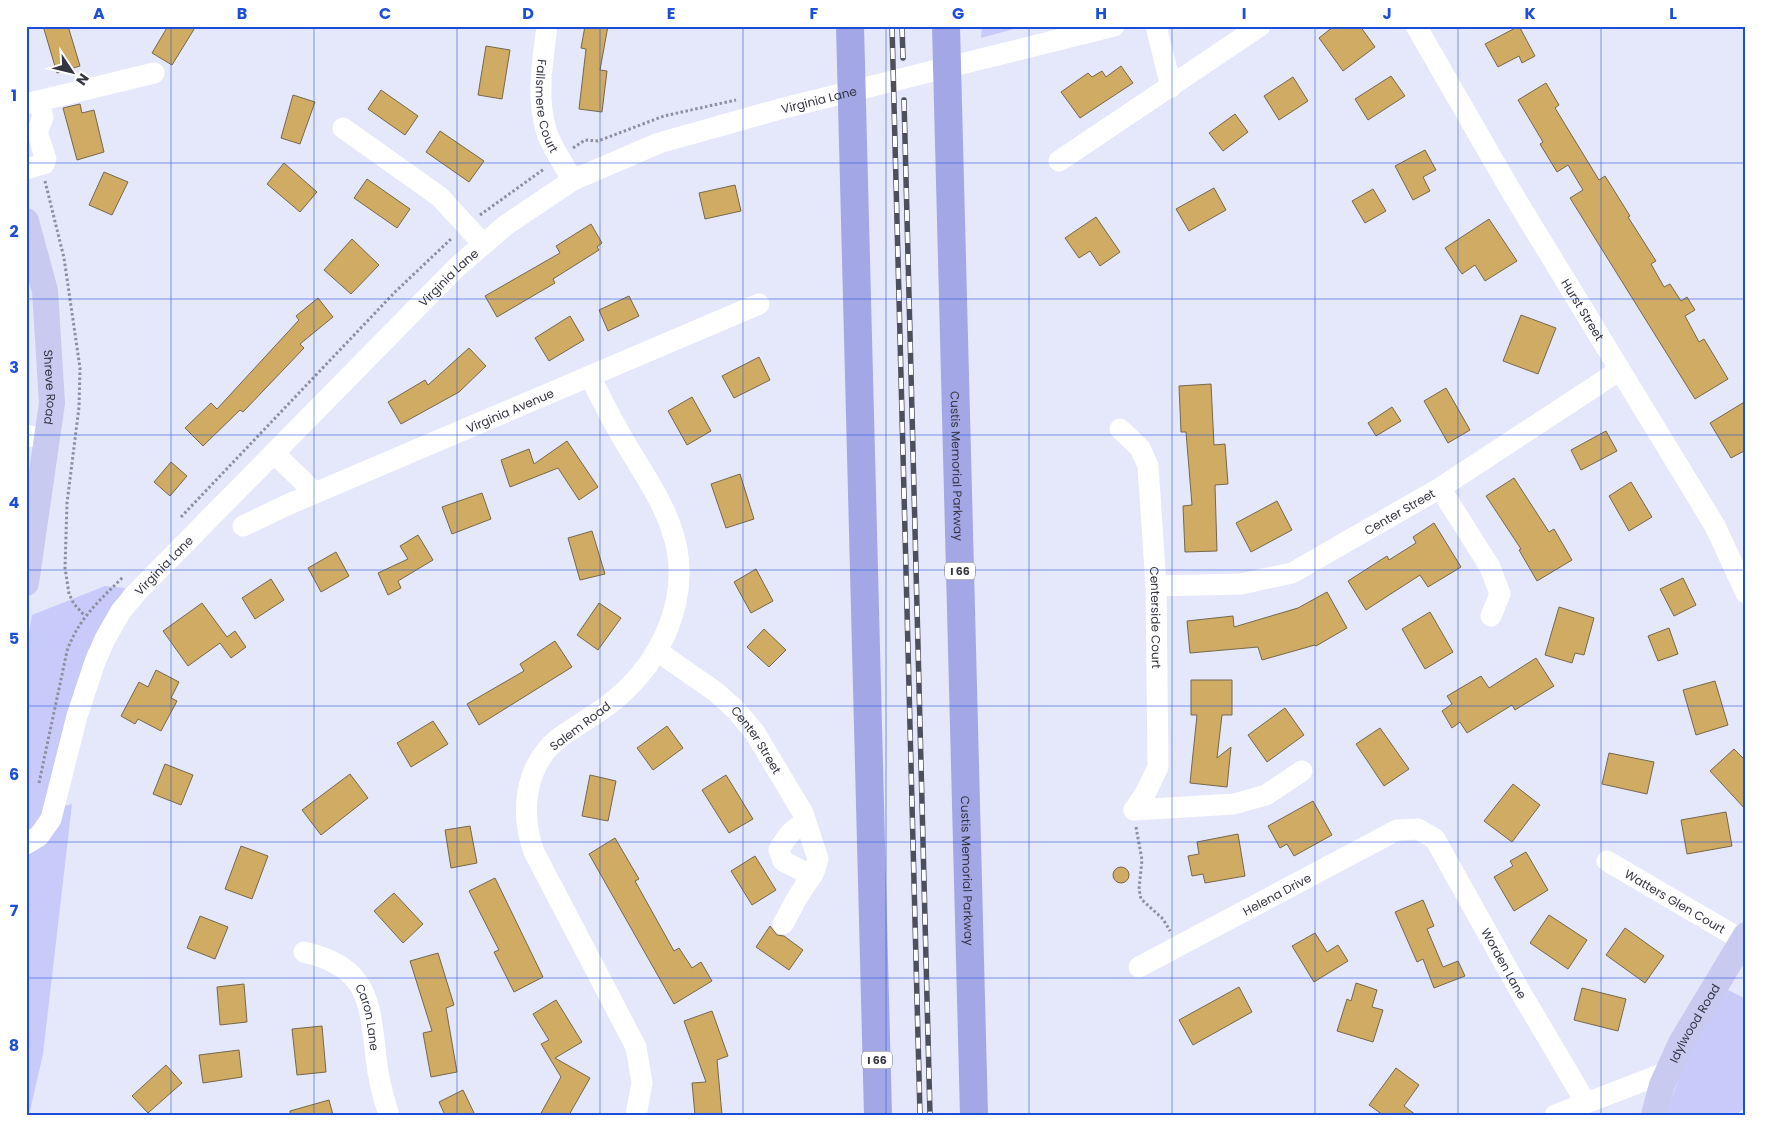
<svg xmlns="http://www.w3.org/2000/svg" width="1772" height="1141" viewBox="0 0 1772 1141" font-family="Poppins,sans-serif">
<rect width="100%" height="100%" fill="#e5e7fa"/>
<path fill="#c8cbfa" d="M982,26H1024L981,38Z
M105,586L125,588L88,651L43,812L72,804L43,1054L29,1115H26V653L32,615Z
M1728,990L1746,999V1107L1736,1115H1666L1686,1058Z"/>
<path fill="#cfab63" stroke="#76684e" d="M43,26H68L80,66L57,73Z
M168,26H196L172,65L152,53Z
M585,26H608L600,70L607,71L602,112L579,109L586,49L581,48Z
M1334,26H1360L1375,47L1343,71L1319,38Z
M1519,26L1535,56L1522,63L1519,56L1498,67L1485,44Z
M486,46L510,50L502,99L478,95Z
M1121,66L1133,83L1080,118L1061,92L1088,73L1092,77L1102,71L1106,77Z
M1391,76L1405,96L1368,120L1355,99Z
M1293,77L1308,101L1279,120L1264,96Z
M1546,83L1559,105L1555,108L1599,180L1605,176L1630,216L1628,217L1656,261L1651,264L1664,287L1670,284L1681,301L1687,297L1695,310L1685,316L1699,342L1704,339L1728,379L1695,399L1570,198L1583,190L1568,165L1557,172L1540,144L1543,142L1518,100Z
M381,90L418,116L405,135L368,109Z
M293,95L315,102L300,144L281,138Z
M80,104L82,113L94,110L104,152L77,160L63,108Z
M1235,114L1248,132L1223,151L1209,133Z
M440,131L484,161L469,182L426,152Z
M1425,150L1436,170L1423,177L1430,191L1413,200L1395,166Z
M284,163L317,192L300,212L267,184Z
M104,172L128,182L112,215L89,205Z
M367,179L410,209L397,228L354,198Z
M735,185L741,211L705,219L699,193Z
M1214,188L1226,210L1189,231L1176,209Z
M1373,189L1386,211L1365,223L1352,201Z
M1096,217L1120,252L1100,266L1090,251L1079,258L1065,238Z
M1489,219L1517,261L1485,281L1475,265L1462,274L1445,248Z
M591,224L602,243L597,247L599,250L553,279L555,283L497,317L485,296L560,253L556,246Z
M352,239L379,265L351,294L324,270Z
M629,296L639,316L608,331L599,310Z
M318,298L333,317L300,344L304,348L243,412L240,410L203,446L185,428L211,403L217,409L299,320L296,316Z
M1521,315L1556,328L1538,374L1503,361Z
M570,316L584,340L549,361L535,338Z
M469,348L486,366L459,392L401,424L388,402L425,380L428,385Z
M759,357L770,380L734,398L722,376Z
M1211,384L1214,445L1225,444L1228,484L1215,485L1217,551L1185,552L1183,506L1192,505L1186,432H1181L1179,386Z
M1446,388L1470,430L1448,443L1424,401Z
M692,397L711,431L687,445L668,411Z
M1746,401V450L1731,458L1710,423Z
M1392,407L1401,421L1376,436L1368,423Z
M1606,431L1617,451L1581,470L1571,450Z
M567,441L598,487L579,500L558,468L510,487L501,460L529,449L534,464Z
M171,462L187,476L170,496L154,482Z
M740,474L754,519L726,528L711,484Z
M1514,478L1549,532L1554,529L1572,560L1537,581L1519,550L1521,549L1486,496Z
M1631,482L1652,517L1629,531L1609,496Z
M482,493L491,519L452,534L442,507Z
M1277,501L1292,530L1251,552L1236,523Z
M1434,523L1461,567L1428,587L1420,575L1366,610L1348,581L1387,556L1389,560L1416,543L1413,537Z
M592,531L605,574L580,580L568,538Z
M418,535L433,560L398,581L401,588L388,595L378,573L408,559L400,546Z
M336,552L349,576L321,592L308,568Z
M756,569L773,601L751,613L734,582Z
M1683,578L1696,605L1674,616L1660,589Z
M271,579L284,600L255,619L242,598Z
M1327,592L1347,628L1316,646L1315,645L1262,660L1258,647L1190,653L1187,621L1233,616L1234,627L1298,608Z
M202,603L227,637L235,631L246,647L231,658L220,643L188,666L163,631Z
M599,603L621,618L598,650L577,635Z
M1559,607L1594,618L1584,655L1575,653L1572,663L1545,655Z
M1430,612L1453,652L1425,669L1402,629Z
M1669,628L1678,654L1658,661L1648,636Z
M764,629L786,650L769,667L747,647Z
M555,641L572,667L479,725L467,704L524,671L520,664Z
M1536,658L1554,686L1515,710L1512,705L1467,733L1460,722L1452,728L1442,711L1452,704L1447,696L1481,676L1489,688Z
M156,670L179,682L171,698L177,701L161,731L138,719L135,724L121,716L139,682L148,687Z
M1191,680H1232V715H1222L1217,758L1231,747L1227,787L1190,783L1197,715H1191Z
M1715,681L1728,725L1696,735L1683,690Z
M1285,708L1304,735L1267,762L1248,735Z
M433,721L448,744L411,767L397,743Z
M667,726L683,748L653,770L637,748Z
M1380,728L1409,769L1384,786L1356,744Z
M1734,749L1746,761V810L1710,771Z
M1609,753L1654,762L1647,794L1602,784Z
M165,764L193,775L181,805L153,794Z
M350,774L368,798L321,835L302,810Z
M590,775L616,781L608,821L582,816Z
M726,775L753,819L729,833L702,790Z
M1513,784L1540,805L1512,842L1484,821Z
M1313,801L1332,835L1294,856L1287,844L1280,848L1268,826Z
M1726,812L1732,846L1687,854L1681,820Z
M470,826L477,863L451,868L445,830Z
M1238,834L1245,876L1205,883L1203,874L1192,876L1188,856L1199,854L1197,842Z
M615,838L639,879L635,881L674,951L679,948L692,968L701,962L712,981L674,1004L589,854Z
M241,846L268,856L252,899L225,889Z
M1526,852L1548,890L1514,911L1494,877L1513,866L1510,861Z
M755,856L776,890L752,905L731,871Z
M1113 875a8 8 0 1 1 16 0a8 8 0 1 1-16 0Z
M495,878L543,977L514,992L494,952L499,950L469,891Z
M394,893L423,924L403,943L374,911Z
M1423,900L1434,926L1427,929L1443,967L1458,961L1465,976L1434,988L1423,959L1417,962L1395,912Z
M1549,915L1587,940L1568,969L1530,943Z
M200,916L228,927L215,959L187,948Z
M770,926L777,935L784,936L803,950L789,970L756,947Z
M1625,928L1664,956L1645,983L1606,955Z
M1315,933L1327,952L1338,945L1348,961L1314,982L1292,946Z
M438,953L454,1005L446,1008L457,1072L431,1077L423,1033L432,1031L410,961Z
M1356,983L1377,990L1372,1007L1383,1010L1373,1042L1337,1031L1347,999L1351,1001Z
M244,984L247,1022L220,1025L217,987Z
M1239,987L1252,1012L1193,1045L1179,1020Z
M1582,988L1626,999L1618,1031L1574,1020Z
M556,1000L582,1042L555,1058L590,1078L569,1115H540L561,1077L541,1044L549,1040L533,1014Z
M712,1011L728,1056L717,1060L722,1115H695L692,1083L706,1082L684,1021Z
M322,1026L326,1072L297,1075L292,1029Z
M239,1050L242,1077L203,1083L199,1055Z
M166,1065L182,1083L148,1113L132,1096Z
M1396,1068L1419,1085L1404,1106L1416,1115H1383L1369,1105Z
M463,1090L475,1115H445L439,1102Z
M329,1100L333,1115H290V1111Z"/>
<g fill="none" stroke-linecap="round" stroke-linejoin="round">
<path stroke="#8d8e9e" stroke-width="3" stroke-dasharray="2.5 2.5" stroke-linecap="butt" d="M573,148L585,140L598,141L664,116L736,100
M45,181L64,258L80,368L79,407L67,503L65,568L69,594L74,604L85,616
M480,215L544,169
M181,517L395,292L452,238
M39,783L67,651C78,619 100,600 123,577
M1136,827L1142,860L1139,889L1141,899L1163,919L1170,931"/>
<g stroke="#fff" stroke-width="21">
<path id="s1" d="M547,26C543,60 536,96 546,130C551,147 564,165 573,180"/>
<path d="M1156,26L1171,87"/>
<path id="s2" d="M1416,26L1511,191L1715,526L1746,593"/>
<path d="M26,104L154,73"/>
<path d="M343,128L440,197L483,244"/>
<path d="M1059,161L1260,26"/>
<path d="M26,169L44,164L46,159L37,132L43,117L39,101"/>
<path d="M590,377C602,400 613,422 626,444C646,478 669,509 677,549C687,605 660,661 618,697C600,713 578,724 559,738C524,766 520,813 534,852L636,1047L642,1083L636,1115"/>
<path id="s3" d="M1120,429L1140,448L1148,466L1156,586L1158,767L1145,794L1134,810"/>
<path d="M26,435L48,440"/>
<path d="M274,453L315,493"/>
<path d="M1440,488L1490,567L1500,594L1491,616"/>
<path id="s4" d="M243,526L287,505L759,304"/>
<path id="s5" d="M1156,586L1241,584L1292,573L1440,488L1620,370"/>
<path id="s6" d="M657,651L716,692L737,711L755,733L803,813L818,859L814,872L797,898L783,924"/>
<path d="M1134,810L1234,804L1266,795L1302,771"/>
<path d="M806,822C793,828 786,837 779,850L783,861L812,876"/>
<path id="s7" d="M26,844L39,836L51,819L77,716L95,662L105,639L121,611L137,592L456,268L506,225L573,180L659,143L780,109L1114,26"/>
<path id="s8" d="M1607,861L1742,940"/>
<path id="s9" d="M304,952C368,967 370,1001 376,1058C378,1077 383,1097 389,1115"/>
<path id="s10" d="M1139,967L1397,830L1418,829L1435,839L1517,986L1586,1103"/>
<path d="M1555,1115L1667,1072"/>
</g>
<g stroke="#c8caf0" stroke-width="26">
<path id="s11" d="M26,221L45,291L52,403L26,583"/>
<path id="s12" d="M1654,1115L1662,1085L1681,1043L1746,935"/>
</g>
<g stroke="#a3a7e6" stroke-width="28">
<path d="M850,26L878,1115"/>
<path id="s13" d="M946,26L974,1115"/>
</g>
<g stroke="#4e4f5c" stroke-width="5.5">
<path id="rail" d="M892,26L920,1115
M902,26L903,58
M904,100L930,1115"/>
</g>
<use href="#rail" stroke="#fff" stroke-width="4" stroke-dasharray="11" stroke-linecap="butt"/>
</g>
<path fill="none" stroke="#1d4ed8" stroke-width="1" stroke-opacity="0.55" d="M171,26V1115M314,26V1115M457,26V1115M600,26V1115M743,26V1115M886,26V1115M1029,26V1115M1172,26V1115M1315,26V1115M1458,26V1115M1601,26V1115M26,163H1746M26,299H1746M26,435H1746M26,570H1746M26,706H1746M26,842H1746M26,978H1746"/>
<g text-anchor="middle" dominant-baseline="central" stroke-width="4.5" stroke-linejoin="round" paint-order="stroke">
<g fill="#fff" stroke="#71727a" stroke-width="1">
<rect x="945" y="562.5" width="30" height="17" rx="4"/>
<rect x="862" y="1051.5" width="30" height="17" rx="4"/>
</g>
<g font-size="11" font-weight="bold" fill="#343541">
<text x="960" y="571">I 66</text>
<text x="877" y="1060">I 66</text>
</g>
<g font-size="12" fill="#343541" stroke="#fff">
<text stroke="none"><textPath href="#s7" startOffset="1142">Virginia Lane</textPath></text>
<text stroke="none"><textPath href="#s1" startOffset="81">Fallsmere Court</textPath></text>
<text stroke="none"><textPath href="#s7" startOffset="724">Virginia Lane</textPath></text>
<text stroke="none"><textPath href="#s2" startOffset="329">Hurst Street</textPath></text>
<text stroke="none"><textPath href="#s11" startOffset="169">Shreve Road</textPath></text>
<text stroke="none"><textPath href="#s4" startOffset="291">Virginia Avenue</textPath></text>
<text stroke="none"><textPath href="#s13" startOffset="440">Custis Memorial Parkway</textPath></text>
<text stroke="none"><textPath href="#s5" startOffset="261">Center Street</textPath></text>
<text stroke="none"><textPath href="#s7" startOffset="319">Virginia Lane</textPath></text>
<text stroke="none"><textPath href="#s3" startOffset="199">Centerside Court</textPath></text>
<text transform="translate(580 726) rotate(-37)">Salem Road</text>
<text stroke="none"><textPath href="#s6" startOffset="135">Center Street</textPath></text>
<text stroke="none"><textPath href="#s13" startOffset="845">Custis Memorial Parkway</textPath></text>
<text stroke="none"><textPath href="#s10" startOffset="156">Helena Drive</textPath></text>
<text stroke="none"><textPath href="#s8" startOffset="79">Watters Glen Court</textPath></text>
<text stroke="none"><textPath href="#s10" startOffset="475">Worden Lane</textPath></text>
<text stroke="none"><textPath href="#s9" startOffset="100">Caron Lane</textPath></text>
<text stroke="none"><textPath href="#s12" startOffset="101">Idylwood Road</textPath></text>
</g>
</g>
<rect width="1772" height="1141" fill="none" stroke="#ffffff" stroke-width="55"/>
<g transform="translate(72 72) rotate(125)" stroke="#ffffff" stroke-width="4" paint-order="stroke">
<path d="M0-4L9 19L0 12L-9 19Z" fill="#343541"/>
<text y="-8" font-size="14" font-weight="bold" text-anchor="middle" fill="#343541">N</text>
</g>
<rect x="28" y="28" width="1716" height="1086" fill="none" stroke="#1d4ed8" stroke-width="2"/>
<g font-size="16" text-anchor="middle" font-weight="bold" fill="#1d4ed8">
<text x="99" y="19">A</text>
<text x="242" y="19">B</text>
<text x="385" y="19">C</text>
<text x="528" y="19">D</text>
<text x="671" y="19">E</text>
<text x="814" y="19">F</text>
<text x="958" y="19">G</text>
<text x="1101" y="19">H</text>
<text x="1244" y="19">I</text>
<text x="1387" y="19">J</text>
<text x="1530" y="19">K</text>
<text x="1673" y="19">L</text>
<text x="14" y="101">1</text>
<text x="14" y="237">2</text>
<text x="14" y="373">3</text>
<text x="14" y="508">4</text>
<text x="14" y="644">5</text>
<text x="14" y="780">6</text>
<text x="14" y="916">7</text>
<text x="14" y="1051">8</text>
</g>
</svg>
